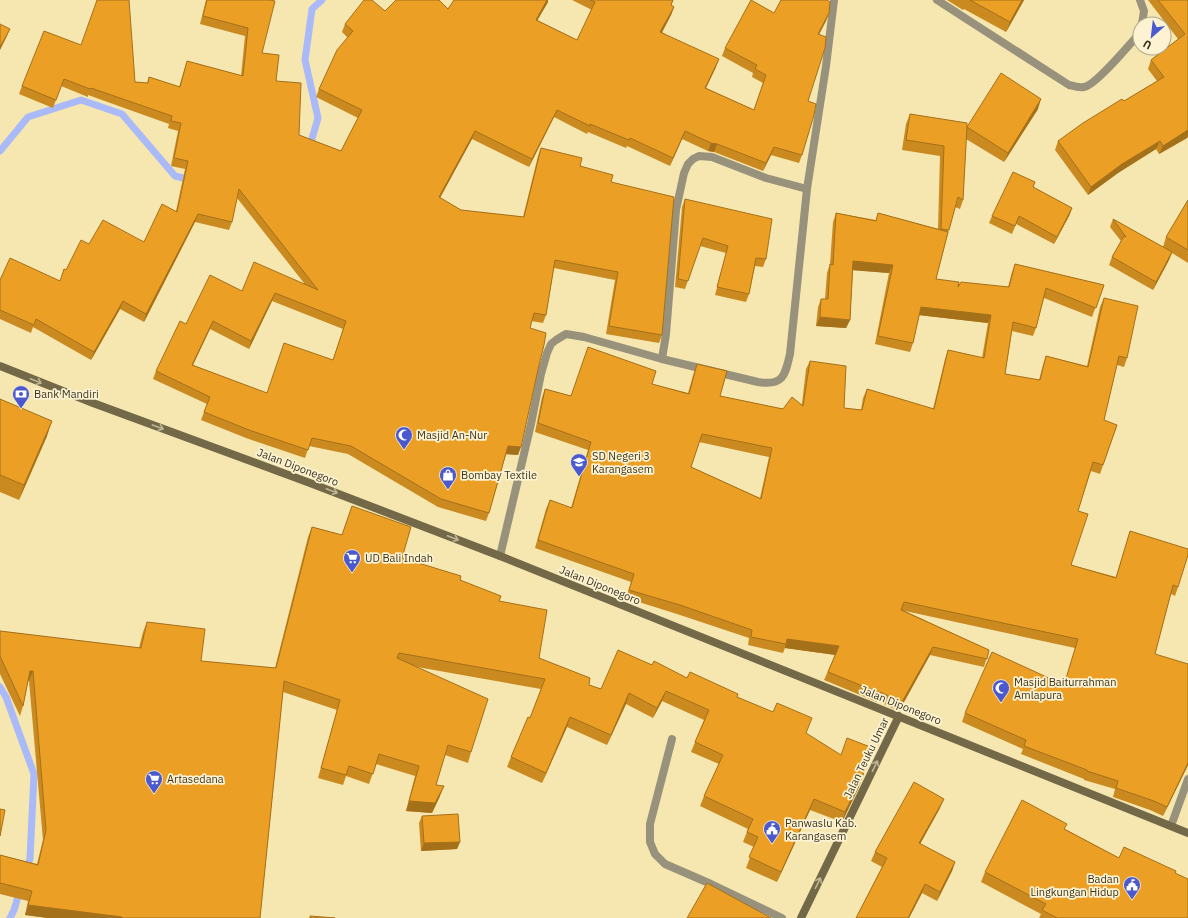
<svg xmlns="http://www.w3.org/2000/svg" width="1188" height="918" viewBox="0 0 1188 918" font-family="'IBM Plex Sans',sans-serif">
<rect width="100%" height="100%" fill="#f6e6b0"/>
<g fill="none" stroke-linecap="round" stroke-linejoin="round">
<path stroke="#aabaf9" stroke-width="7" d="M309,149L318,118L305,60L312,9L322,0
M0,151L28,117L81,100L122,114L175,176L191,180
M0,687L6,697L34,774L30,859L26,870
M10,918L14,910L20,890"/>
<path stroke="#98927c" stroke-width="8" d="M937,0L1069,85C1073,86 1079,88 1084,87C1095,86 1130,44 1139,34L1140,31
M1140,0L1144,11L1142,24
M662,359L666,334L676,210L684,173L688,164L693,159L699,156L712,157L766,178L807,189
M500,556L531,424L541,374L547,353L551,344L556,340L566,334L584,337L662,359L758,382C783,386 785,376 790,354L807,189L826,66L834,0
M672,739L650,824V842L655,854L665,864L711,884L782,918
M1171,826L1188,779"/>
<path stroke="#736949" stroke-width="8" d="M0,366L93,403L310,483L500,556L1188,833
M801,918L899,716"/>
</g>
<path fill="#ca8a20" fill-rule="evenodd" d="M206,0H270L262,53L276,81L299,135L341,151L358,118L316,97L319,89L348,38L342,32L345,24L385,11L448,9L548,2L537,20L577,40L592,10L572,0H673L671,5L674,7L671,15L662,32L716,67L706,88L754,110L763,83L752,77L753,73L722,56L725,48L774,13H829L826,21L819,34L808,101L802,155L799,163L771,155L763,171L714,152L708,151L682,139L670,166L627,146L626,148L588,132L587,134L554,117L529,167L472,139L440,198L461,210L523,217L538,156L541,148L580,166L611,182L662,335L659,343L606,334L615,280L554,268L546,315L543,323L531,321L530,328L539,365L518,455L506,454L489,513L486,521L438,507L348,454L309,446L305,458L246,438L201,420L207,404L153,379L156,371L186,324L242,291L304,283L237,198L232,222L229,230L195,222L144,322L120,309L91,360L33,327L31,333L0,319V280L60,281L66,270L89,244L144,242L176,211L185,169L171,166L178,131L168,128L169,124L88,95V97L61,86L53,108L19,94L22,86L81,45L135,82L147,83L149,77L179,87L187,61L241,76L245,36L200,24ZM272,301L343,329L333,360L266,393L193,365L210,329L249,349Z
M947,0H1024L1006,32L964,9L963,10Z
M1148,0H1188V136L1187,138L1159,154L1156,149L1118,173L1088,195L1055,150L1058,141L1157,81L1148,69L1151,60L1178,39Z
M1038,109L1004,162L966,139L963,200L960,209L955,207L936,279L958,287H1008L1012,272L1015,264L1104,285L1092,317L1044,298L1036,328L1033,336L1012,331L1005,374L1039,380L1043,365L1046,356L1087,366L1100,307L1104,298L1127,358L1124,367L1117,365L1104,420L1117,425L1100,474L1091,471L1078,511L1071,565L1116,577L1130,531L1178,587L1175,596L1171,594L1155,654L1188,740V765L1163,816L1150,810L1113,797L1115,789L1084,780V779L1021,754L1023,749L962,722L965,713L1064,685L1075,648L905,611L989,650L984,667L930,655L899,711L877,701V702L824,680L835,655L785,648L783,653L748,645L749,638L677,614L626,598L631,582L535,548L546,509L550,500L571,508L588,450L535,432L542,397L545,389L571,396L652,384L688,393L694,372L697,364L720,396L783,409L802,404L806,369L810,361L844,408L861,410L863,398L867,389L933,409L945,359L948,350L982,358L988,323L919,315L913,343L910,352L875,344L889,273L853,270L850,320L846,328L816,326L818,307L821,299H825L827,273L830,264L833,222L836,213L876,220L878,213L938,229L940,156L902,150L906,124L910,114L967,127ZM699,442L769,457L760,498L691,467Z
M1035,182L1033,187L1072,208L1069,216L1054,244L1016,224L1012,234L989,223L992,216Z
M685,199L766,259L763,267L755,266L749,294L746,302L715,295L726,253L700,246L685,289L675,287L682,207Z
M1188,200V263L1172,253L1169,260L1153,290L1109,265L1112,257L1121,241L1110,227L1113,219L1163,247L1166,237Z
M0,399L47,436L19,500L0,492Z
M352,506L402,558L460,580L499,601L539,658L589,685L601,689L652,665L737,697L806,734L859,787L842,822L810,810L777,882L746,868L754,847L743,842L748,829L700,806L704,796L719,764L691,752L704,720L662,701L653,718L626,704L607,745L567,727L542,783L507,767L511,757L530,718L541,689L417,667L471,752L468,763L445,755L436,785L440,796L432,813L406,811L415,776L376,764L369,784L346,776L343,785L318,778L337,710L283,692L260,918H48L25,915L28,901L0,894V855L37,864L43,840L29,681H28L23,706L20,716L0,674V631L139,648L143,632L147,622L201,661L275,668L308,537L312,527L342,535Z
M940,808L920,844L955,862L952,871L937,901L922,893L909,918H856L882,867L871,861L875,852Z
M422,816L460,842L457,849L421,851L419,823Z
M1065,829L1119,858L1176,874L1188,918H1039L1041,914L981,882L985,872Z"/>
<path fill="#a4701a" d="M547,0H548V2L533,28L536,20Z
M1022,0H1024L1006,32L1010,22Z
M674,7L671,15L658,40L660,32Z
M829,13L826,21L815,42L818,34Z
M10,29L6,38L0,50V47Z
M719,59L716,67L702,96L705,88Z
M1041,99L1038,109L1004,162L1008,153Z
M557,110L554,117L529,167L532,159Z
M1188,126V136L1187,138L1159,154L1163,146Z
M475,131L472,139L436,205L439,197Z
M685,131L682,139L670,166L673,158Z
M1160,141L1156,149L1118,173L1088,195L1091,187L1122,164Z
M711,143L717,144L714,152L708,151Z
M774,147L771,155L763,171L766,163Z
M1072,208L1069,216L1054,244L1057,237Z
M198,214L195,222L144,322L146,314Z
M1172,252L1169,260L1153,290L1156,282Z
M853,261L893,265L889,273L850,270Z
M275,293L272,301L249,349L251,341Z
M123,301L120,309L91,360L94,352Z
M921,307L991,315L988,323L918,315Z
M820,317L850,320L846,328L816,326Z
M213,321L210,329L189,373L192,365Z
M52,421L47,436L19,500L24,485Z
M508,446L521,447L518,455L505,454Z
M787,639L839,646L836,655L785,648Z
M933,647L930,655L899,711L902,702Z
M30,671H33L29,681H26Z
M666,691L662,701L653,718L657,708Z
M629,693L626,704L607,745L611,735Z
M570,717L567,727L542,783L546,773Z
M873,748L859,787L842,822L845,812Z
M1188,763V765L1163,816L1167,807Z
M444,786L440,796L432,813L406,811L409,801Z
M814,799L810,810L777,882L781,872Z
M944,799L940,808L915,853L919,843Z
M460,842L457,849L421,851L424,843Z
M955,862L952,871L937,901L940,892Z
M925,884L922,893L909,918H908Z
M28,905L122,917V918H48L25,915Z"/>
<path fill="#eba025" stroke="#a4701a" fill-rule="evenodd" d="M97,0H129L135,82L148,83L149,77L180,87L187,61L243,76L248,28L203,16L207,0H270L275,1L262,53L279,55L276,81L301,83L299,135L341,151L362,110L319,89L337,50L353,31L345,24L364,0H372L385,11L396,0H439L448,9L454,0H547L536,20L577,40L595,2L590,0H673L671,5L674,7L660,32L719,59L705,88L754,110L766,75L755,69L757,65L725,48L751,0L774,13L781,0H827L830,2L829,13L818,34L826,37L825,48L808,101L816,104L814,115L802,155L774,147L766,163L717,144L711,143L685,131L673,158L630,138L629,140L590,124V126L557,110L532,159L475,131L439,197L461,210L524,217L541,148L582,158L580,166L613,175L611,182L674,197L662,335L609,326L618,272L555,260L546,315L534,313L530,328L546,333L544,345L539,365L521,447L508,446L489,513L441,499L351,446L312,438L308,450L249,430L204,412L210,397L156,371L180,321L186,324L210,275L242,291L254,262L318,290L239,189L232,222L198,214L146,314L123,301L94,352L36,319L34,325L0,310V280L10,258L60,281L64,269L66,270L81,240L89,244L103,220L144,242L162,204L177,212L188,161L174,158L181,123L171,121L172,116L91,88L90,89L64,79L56,100L22,86L44,31L81,45ZM275,293L346,321L333,360L284,343L267,393L192,365L213,321L251,341Z
M970,0H1022L1010,22Z
M1158,0H1188V130L1163,146L1160,141L1122,164L1091,187L1058,141L1083,123L1122,99L1124,101L1164,77L1151,60L1185,34Z
M0,24L10,29L0,47Z
M1001,73L1041,99L1008,153L967,127L963,200L958,197L949,230L941,229L944,146L906,140L910,114L967,123V127Z
M1013,172L1035,182L1033,187L1072,208L1057,237L1019,216L1015,226L992,216Z
M685,199L772,219L766,259L756,258L749,294L717,287L728,246L703,238L688,281L678,279Z
M1188,200V250L1166,237Z
M836,213L876,221L878,213L948,232L936,279L959,282L958,287L961,282L1009,287L1015,264L1104,285L1096,308L1046,288L1036,328L1013,322L1005,374L1040,380L1046,356L1088,367L1104,298L1138,306L1127,358L1119,356L1104,420L1117,425L1103,465L1093,462L1078,511L1088,514L1071,565L1116,578L1130,531L1188,549V555L1178,587L1173,585L1155,654L1188,664V763L1167,807L1154,801L1116,788L1118,781L1087,771V770L1024,746L1026,740L965,713L992,652L1064,685L1078,639L904,602L901,610L989,650L987,659L933,647L902,702L880,692V693L828,672L839,646L787,639L786,644L751,637L752,630L680,605L629,590L634,574L538,540L550,500L572,508L591,442L538,423L545,389L571,396L588,347L656,371L652,384L689,394L697,364L727,371L720,396L783,409L792,397L803,406L810,361L846,366L844,408L862,410L867,389L934,409L948,350L984,358L991,315L921,307L913,343L878,336L893,265L853,261L850,320L820,317L821,299H828L830,264L833,265ZM702,434L772,448L761,499L691,467Z
M1113,219L1172,252L1156,282L1112,257L1124,236L1126,237Z
M0,399L52,421L24,485L0,475Z
M352,506L411,527L402,558L461,576L460,580L501,596L499,601L547,610L539,658L590,678L589,685L601,689L618,650L652,665L654,661L687,678L690,672L738,694L737,697L773,712L777,703L812,718L806,733L841,755L847,738L873,748L862,777L845,812L814,799L781,872L749,857L758,837L747,832L753,819L704,796L723,755L695,742L709,710L666,691L657,708L629,693L611,735L570,717L546,773L511,757L528,717L530,718L545,679L399,653L397,658L488,699L471,752L448,745L436,785L444,786L435,803L409,801L419,766L379,754L373,774L349,766L346,775L321,768L340,700L284,681L260,918H122V917L28,905L32,891L0,883V855L38,865L46,830L33,671H30L23,706L0,656V631L141,648L147,622L205,629L201,661L276,668L312,527L342,535Z
M914,782L944,799L919,843L955,862L940,892L925,884L908,918H856L887,858L875,852Z
M1022,800L1067,824L1064,829L1119,858L1124,847L1176,871L1175,873L1188,879V918H1057L1042,910L1046,904L985,872Z
M0,809L5,810L0,836Z
M458,814L460,842L424,843L422,816Z
M707,883L771,918H687Z
M310,916L335,918H310Z"/>
<defs><path id="oneway-shaft" d="M-6 0H5M1.5-3L5.5 0L1.5 3" fill="none" stroke-width="1.6" stroke-linecap="round" stroke-linejoin="round"/></defs>
<g stroke="#bfb595">
<use href="#oneway-shaft" transform="translate(36 381) rotate(22)"/>
<use href="#oneway-shaft" transform="translate(158 427) rotate(20)"/>
<use href="#oneway-shaft" transform="translate(332 491) rotate(21)"/>
<use href="#oneway-shaft" transform="translate(453 538) rotate(21)"/>
<use href="#oneway-shaft" transform="translate(875 766) rotate(-64)"/>
<use href="#oneway-shaft" transform="translate(818 883) rotate(-64)"/>
</g>
<defs>
<g id="bank-pin" transform="scale(0.9)"><path d="M0 17L-7.5 6A9.5 9.5 0 1 1 7.5 6Z" fill="#4b59cf" stroke="#fdf3d3"/><path d="M-6-4H6V4H-6ZM0-2.3a2.3 2.3 0 1 0 0 4.6a2.3 2.3 0 1 0 0-4.6Z" fill="#fff"/></g>
<g id="mosque-pin" transform="scale(0.9)"><path d="M0 17L-7.5 6A9.5 9.5 0 1 1 7.5 6Z" fill="#4b59cf" stroke="#fdf3d3"/><path d="M3.5-4.9A6 6 0 1 0 3.5 4.9A5 5 0 1 1 3.5-4.9Z" fill="#fff"/></g>
<g id="school-pin" transform="scale(0.9)"><path d="M0 17L-7.5 6A9.5 9.5 0 1 1 7.5 6Z" fill="#4b59cf" stroke="#fdf3d3"/><path d="M0-5L7-2L0 1L-7-2ZM-4 1L0 2.5L4 1V4Q0 6-4 4Z" fill="#fff"/></g>
<g id="shop-pin" transform="scale(0.9)"><path d="M0 17L-7.5 6A9.5 9.5 0 1 1 7.5 6Z" fill="#4b59cf" stroke="#fdf3d3"/><path d="M-5-2.5h2.3a2.7 3.5 0 0 1 5.4 0H5L5.5 6h-11ZM-1.5-2.5h3a1.5 2.3 0 0 0-3 0Z" fill="#fff"/></g>
<g id="supermarket-pin" transform="scale(0.9)"><path d="M0 17L-7.5 6A9.5 9.5 0 1 1 7.5 6Z" fill="#4b59cf" stroke="#fdf3d3"/><path d="M-6-5.5h2.5l.6 2H6L4.5 2H-2.5L-4.4-4H-6ZM-1.5 3.2a1.3 1.3 0 1 0 .1 0ZM3 3.2a1.3 1.3 0 1 0 .1 0Z" fill="#fff"/></g>
<g id="civic-pin" transform="scale(0.9)"><path d="M0 17L-7.5 6A9.5 9.5 0 1 1 7.5 6Z" fill="#4b59cf" stroke="#fdf3d3"/><path d="M-.6-6.5H3V-4.5H.6V-3L4-1V1h2V6H-6V1h2V-1L-.6-3ZM-1.2 2.5V6h2.4V2.5Z" fill="#fff"/></g>
</defs>
<g fill-rule="evenodd">
<use href="#bank-pin" x="21" y="394"/>
<use href="#mosque-pin" x="404" y="435"/>
<use href="#school-pin" x="579" y="462"/>
<use href="#shop-pin" x="448" y="475"/>
<use href="#supermarket-pin" x="352" y="558"/>
<use href="#mosque-pin" x="1001" y="688"/>
<use href="#supermarket-pin" x="154" y="779"/>
<use href="#civic-pin" x="772" y="829"/>
<use href="#civic-pin" x="1132" y="885"/>
</g>
<g text-anchor="middle" dominant-baseline="central" stroke-width="3.5" stroke-linejoin="round" paint-order="stroke">
<g font-size="11" fill="#3a341e" stroke="#fdf3d3" text-anchor="start">
<text x="34" y="394">Bank Mandiri</text>
<text x="417" y="435">Masjid An-Nur</text>
<text x="592" y="456">SD Negeri 3<tspan x="592" dy="13">Karangasem</tspan></text>
<text x="461" y="475">Bombay Textile</text>
<text x="365" y="558">UD Bali Indah</text>
<text x="1014" y="682">Masjid Baiturrahman<tspan x="1014" dy="13">Amlapura</tspan></text>
<text x="167" y="779">Artasedana</text>
<text x="785" y="823">Panwaslu Kab.<tspan x="785" dy="13">Karangasem</tspan></text>
<text x="1119" y="879" text-anchor="end">Badan<tspan x="1119" dy="13">Lingkungan Hidup</tspan></text>
</g>
<g font-size="11" fill="#3a341e" stroke="#fdf3d3">
<text transform="translate(298 467) rotate(21)">Jalan Diponegoro</text>
<text transform="translate(600 585) rotate(22)">Jalan Diponegoro</text>
<text transform="translate(901 705) rotate(22)">Jalan Diponegoro</text>
<text transform="translate(866 758) rotate(-64)">Jalan Teuku Umar</text>
</g>
</g>
<g transform="translate(1152 36) rotate(208)"><circle r="19" fill="#fdf3d3" stroke="#afa78b"/>
<path d="M0-3L7 15L0 10L-7 15Z" fill="#4b59cf"/>
<text y="-6" font-size="11" font-weight="bold" text-anchor="middle" fill="#3a341e">U</text>
</g>
</svg>
